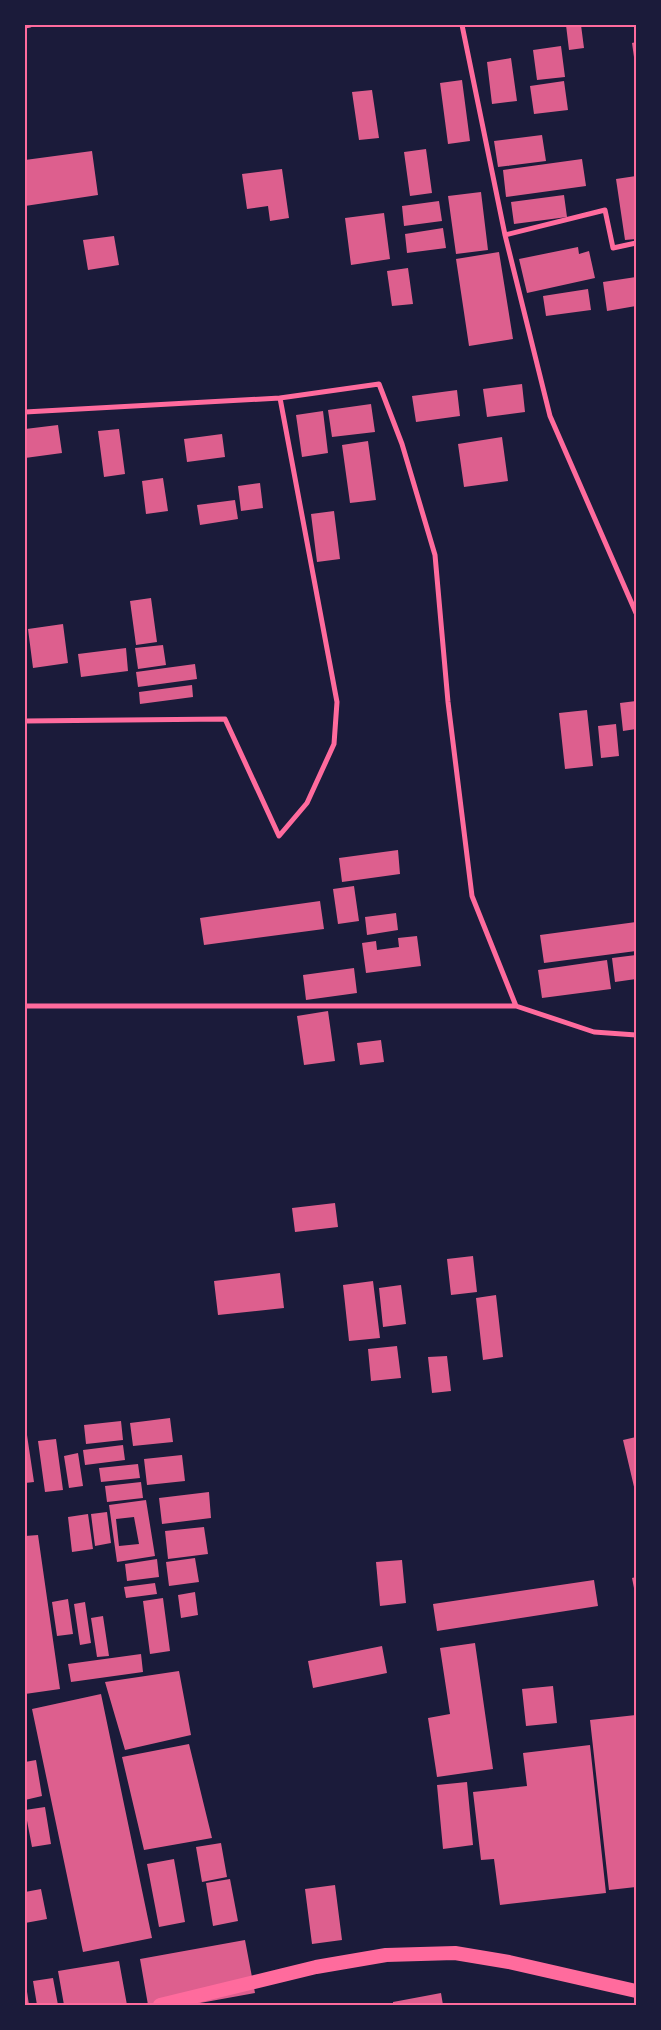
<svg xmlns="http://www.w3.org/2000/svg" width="661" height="2030" viewBox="0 0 661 2030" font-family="'Noto Sans',sans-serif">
<rect width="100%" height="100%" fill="#1b1b3a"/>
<path fill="#dd5f8e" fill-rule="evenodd" d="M566,25H581L584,48L569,50Z
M636,42V64H635L632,43Z
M561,46L565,77L537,80L533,50Z
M511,58L517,101L492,104L487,62Z
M462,80L470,141L448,144L440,83Z
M564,81L568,110L534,114L530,86Z
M372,90L379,138L359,140L352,92Z
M542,135L546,161L498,167L494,141Z
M426,149L432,193L410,196L404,152Z
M92,151L98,195L25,206V160Z
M582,159L586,186L506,197L503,170Z
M282,169L289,218L270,221L268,206L247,209L242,174Z
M636,176V239L625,240L616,179Z
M481,192L488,250L456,254L448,196Z
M564,195L567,217L514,224L511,202Z
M439,201L442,221L404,226L402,206Z
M384,213L390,259L351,265L345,218Z
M443,228L446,248L407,253L405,234Z
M114,236L119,265L88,270L83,240Z
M578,247L579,254L589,251L595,278L527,293L519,259Z
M499,252L513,339L469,346L456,259Z
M408,268L413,304L392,306L387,271Z
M636,277V306L607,311L603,282Z
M588,289L591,310L546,316L543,296Z
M522,384L525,412L487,417L483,389Z
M457,390L460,416L416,422L412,396Z
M371,404L375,432L332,437L328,410Z
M323,411L328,453L302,457L296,415Z
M58,425L62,453L25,458V429Z
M119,429L125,474L104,477L98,431Z
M222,434L225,457L187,462L184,439Z
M502,437L508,481L464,487L458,444Z
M368,441L376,500L350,503L342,445Z
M163,478L168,511L146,514L142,481Z
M260,483L263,508L241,511L238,486Z
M235,500L238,519L200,525L197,505Z
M334,511L340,559L317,562L311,514Z
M151,598L157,642L136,645L130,601Z
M63,624L68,663L33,668L28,629Z
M163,645L166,665L138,669L135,648Z
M126,648L128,671L81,677L78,654Z
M195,664L197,679L138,687L136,672Z
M192,685L193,697L140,704L139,692Z
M636,701V729L623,731L620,703Z
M587,710L593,766L565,769L559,713Z
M616,724L619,756L601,758L598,726Z
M398,850L400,874L342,882L339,858Z
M354,886L359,921L338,924L333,889Z
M320,901L324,929L204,945L200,918Z
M396,913L398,930L367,935L365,917Z
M636,922V951L544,963L540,935Z
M417,936L421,966L366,973L362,943L376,941L377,950L399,947L398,938Z
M636,955V979L615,982L612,958Z
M607,960L611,989L542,998L538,970Z
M354,968L357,993L306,1000L303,975Z
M328,1011L335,1061L304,1065L297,1016Z
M381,1040L384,1062L360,1065L357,1043Z
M335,1203L338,1227L295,1232L292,1208Z
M473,1256L477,1292L451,1295L447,1259Z
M280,1273L284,1308L218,1315L214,1281Z
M373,1281L380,1338L349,1341L343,1285Z
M401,1285L406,1324L383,1327L379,1288Z
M496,1295L503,1357L483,1360L476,1298Z
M397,1346L401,1378L371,1381L368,1349Z
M447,1356L451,1391L432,1393L428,1357Z
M170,1418L173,1442L133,1446L130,1423Z
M121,1421L123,1440L86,1444L84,1425Z
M27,1435L34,1482L25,1483V1436Z
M636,1437V1491H635L623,1440Z
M56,1439L63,1490L45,1492L38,1441Z
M123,1445L125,1460L85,1465L83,1450Z
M78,1453L83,1486L69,1488L64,1456Z
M182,1455L185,1481L147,1485L144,1459Z
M138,1464L140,1478L101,1482L99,1468Z
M141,1482L143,1498L107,1502L105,1486Z
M209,1492L211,1518L162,1524L159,1498Z
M146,1500L155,1556L117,1562L109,1505ZM134,1517L139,1544L119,1546L116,1519Z
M107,1512L111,1543L95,1546L91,1514Z
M88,1514L93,1549L72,1552L68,1517Z
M204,1527L208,1554L168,1559L165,1531Z
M38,1535L60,1689L25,1694V1536Z
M195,1558L199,1582L169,1586L166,1562Z
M157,1559L159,1577L127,1581L125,1564Z
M402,1560L406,1603L380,1606L376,1562Z
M636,1577V1593H635L632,1578Z
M594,1580L598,1606L437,1631L433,1604Z
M155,1583L157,1594L126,1598L124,1587Z
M195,1592L198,1615L181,1618L178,1595Z
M163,1598L170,1651L150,1654L143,1601Z
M68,1599L73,1634L57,1636L52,1602Z
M85,1602L91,1643L80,1645L74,1604Z
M103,1616L109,1656L97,1657L91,1618Z
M475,1643L493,1769L437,1777L428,1718L450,1714L440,1648Z
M382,1646L387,1673L313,1688L308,1661Z
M141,1654L143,1672L71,1682L68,1664Z
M179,1671L191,1735L125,1750L105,1682Z
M553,1686L557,1723L526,1726L522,1689Z
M101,1694L152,1938L83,1952L32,1709Z
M636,1715V1887L609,1890L590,1720Z
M189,1744L212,1838L144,1850L122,1757Z
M590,1745L606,1893L500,1905L494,1859L481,1860L473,1792L527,1786L523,1753Z
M36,1760L42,1796L25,1800V1762Z
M467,1782L473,1845L443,1849L437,1785Z
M45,1807L51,1844L32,1847L25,1810Z
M221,1843L227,1877L202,1882L196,1847Z
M174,1859L185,1922L159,1927L147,1864Z
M230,1879L238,1921L213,1926L206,1883Z
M335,1885L342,1940L312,1944L305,1889Z
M41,1889L47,1919L25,1923V1892Z
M245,1940L255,1993L189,2005H148L140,1959Z
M119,1961L127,2005H64L58,1971Z
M53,1978L58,2005H37L33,1981Z
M25,1985H26L29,2005H25Z
M441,1993L443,2005H393V2002Z"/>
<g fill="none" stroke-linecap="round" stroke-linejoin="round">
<path stroke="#ff6b9d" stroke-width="5" d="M462,25L505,235L550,416L636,613
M25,26L30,25
M505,235L605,210L613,248L636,243
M25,412L280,398L379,384L402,444L435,555L448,702L472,896L516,1006L594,1032L636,1035
M25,721L225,719L279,836L307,803L334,744L337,702L280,398
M25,1006H516"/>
<path stroke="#ff6b9d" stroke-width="14" d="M160,2005L316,1967L386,1955L455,1953L509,1962L636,1991"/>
</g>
<rect width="661" height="2030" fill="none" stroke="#1b1b3a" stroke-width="52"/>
<rect x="26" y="26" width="609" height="1978" fill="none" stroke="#ff6b9d" stroke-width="2"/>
</svg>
